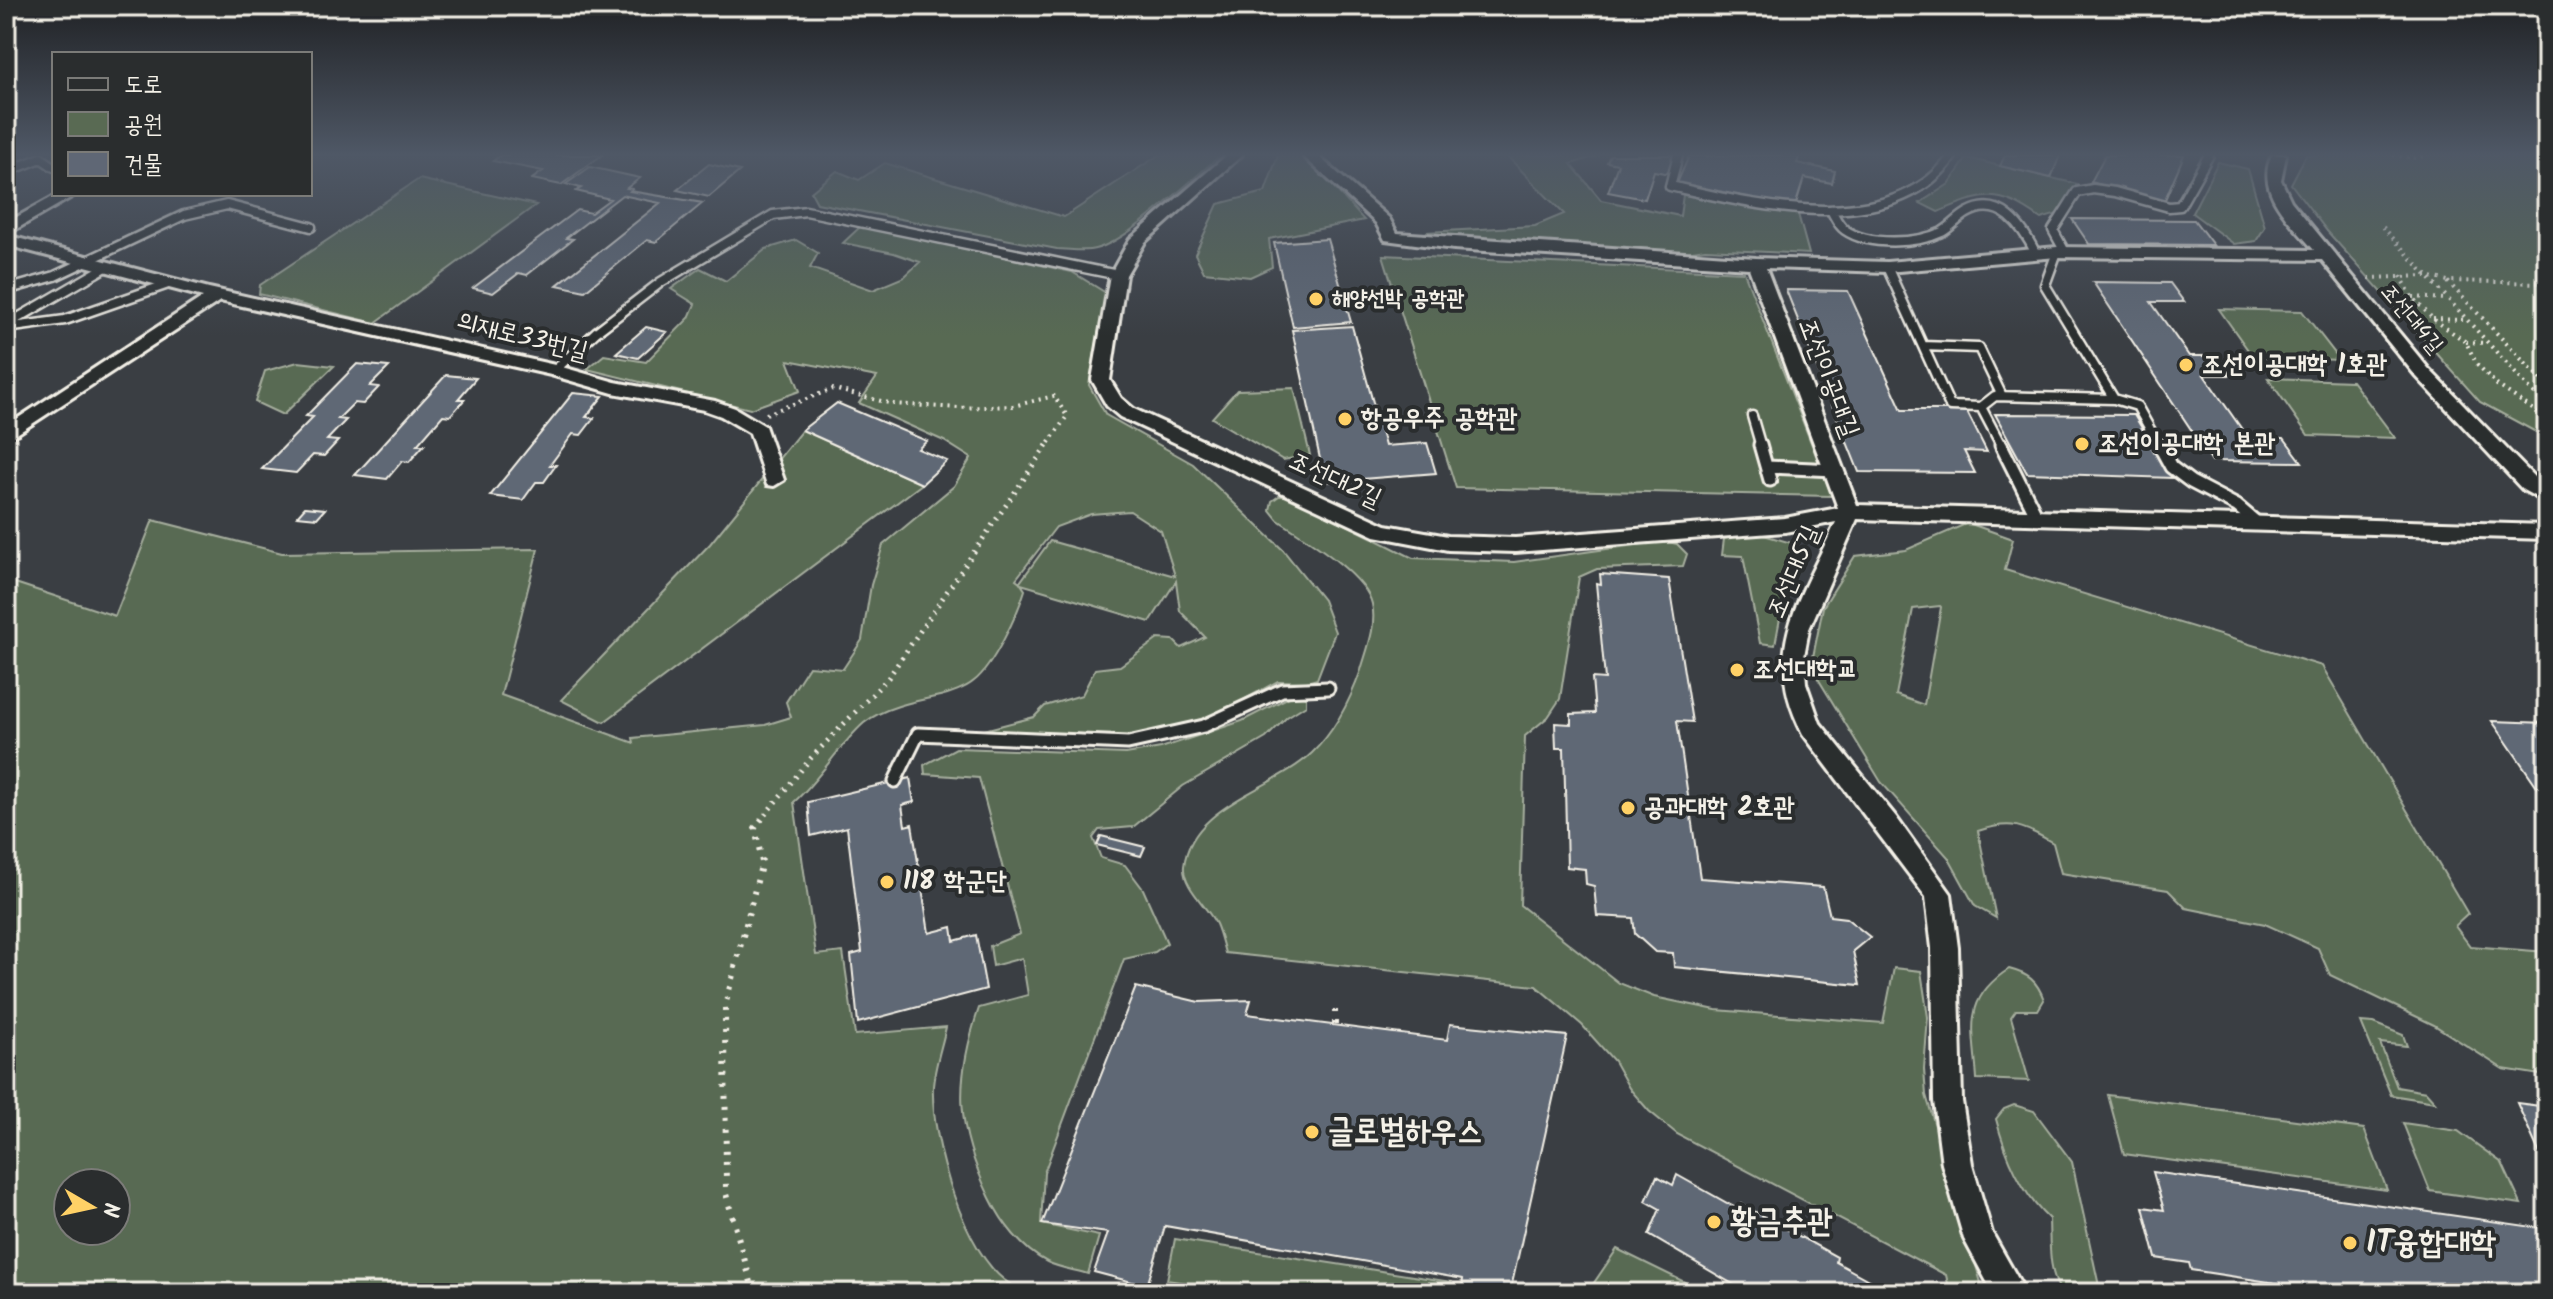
<svg xmlns="http://www.w3.org/2000/svg" width="2553" height="1299" viewBox="0 0 2553 1299" font-family="Kalam,'Poor Story',sans-serif">
<rect width="100%" height="100%" fill="#3a3e43"/>
<filter id="ink" filterUnits="userSpaceOnUse"><feTurbulence type="fractalNoise" baseFrequency=".0125" numOctaves="2"/><feDisplacementMap in="SourceGraphic" scale="16" xChannelSelector="R" yChannelSelector="G"/><feConvolveMatrix kernelMatrix="1 2 1 2 8 2 1 2 1" color-interpolation-filters="sRGB"/></filter>
<g filter="url(#ink)">
<path fill="#596a53" stroke="#a6ae9e" stroke-width="2" fill-rule="evenodd" d="M1159,155H1221C1190,180 1131,240 1095,249C1084,252 1069,249 1057,249L817,203L811,192L837,171L859,180L885,163L1064,217Z
M1278,155H1304L1364,220L1269,239L1272,267L1250,277L1204,272L1195,254L1218,204L1265,192Z
M1506,155H1600L1571,164L1601,200L1680,216L1683,195L1798,214L1809,254L1705,249L1668,255L1436,236L1426,232L1535,226L1564,214Z
M2306,155H2547V438L2480,402L2327,231L2291,184Z
M1967,158L2077,184L2058,214L2041,219C1997,188 1985,193 1938,212L1920,203L1949,184Z
M2218,162L2248,169L2265,227L2256,241L2234,244L2192,213Z
M419,179L536,205L375,323L259,294L260,285Z
M862,225L1072,272L1106,293L1089,385L1106,415L1193,464L1283,550L1323,600L1335,632L1317,679L1307,682L1278,681L1214,716L1124,739L984,730L1034,717L1045,706L1082,695L1095,669L1120,666L1158,639L1173,640L1181,648L1205,637L1180,611L1176,581L1150,622L1021,584L1025,590C1018,613 993,667 974,681C966,688 949,694 940,696C916,701 884,707 864,723C839,745 820,779 794,802L816,955L843,952L855,1035L946,1027C942,1046 934,1068 933,1087C931,1139 964,1256 1010,1284C1016,1288 1025,1290 1033,1293H6V580L115,616L153,520L282,553L538,549L501,695L634,743L633,738L765,725L791,717L786,702L809,666L843,669L862,640L871,585L883,545L954,486L971,458L944,441L859,403L877,377L788,360L800,391L750,409L587,369L604,355L646,362L689,318L695,304L671,289L700,268L726,281L766,249L796,240L818,253L810,268L873,290L904,277L920,262L894,253L843,243ZM1130,511L1161,531L1175,576L1050,541L1020,582L1016,579L1056,527L1091,514ZM68,1183H116V1231H68Z
M1383,255L1744,272L1832,496L1456,488Z
M2219,309L2302,311L2340,360L2253,357Z
M298,362L334,366L283,415L255,402L265,371Z
M2268,378L2352,381L2395,438L2308,435Z
M1294,388L1310,455L1283,460L1212,418L1237,390Z
M802,430L922,484L604,722L561,700L710,544Z
M1279,496H1289L1413,558L1514,562L1664,541L1677,544L1687,554L1683,566L1597,569L1579,577L1560,699L1548,717L1525,736L1520,905L1619,983L1654,997L1716,1010L1883,1023L1894,968L1921,971L1928,1017L1924,1069L1926,1095L1984,1293H1950L1946,1275L1677,1134L1649,1111L1629,1088L1614,1061L1582,1025L1536,986L1225,953C1222,943 1220,933 1216,924C1207,906 1182,886 1184,866C1191,805 1273,790 1312,753C1336,730 1350,701 1361,670C1367,649 1377,626 1372,604C1365,574 1303,537 1278,520L1270,510L1272,501Z
M1968,523L2013,539L2005,570L2322,666L2468,914L2455,926L2470,946L2547,952V1076L2503,1069L2434,1025L2330,975L2318,948L2265,924L2186,908L2168,890L2061,873L2053,843C2023,825 2011,820 1978,831L1996,918L1975,906L1948,857L1881,782L1811,667L1823,607L1855,556L1906,550ZM1940,606L1941,607L1924,705L1896,695L1913,609Z
M1753,532L1795,544L1801,563L1784,597L1775,645L1760,643L1743,556L1722,555L1724,539Z
M1295,694L1306,697V705L1287,717L1266,738L1183,786L1133,827L1099,830L1093,838L1101,858L1125,865L1143,889L1167,943L1155,952L1124,959L1044,1173L1041,1224L1099,1236L1088,1274C1075,1270 1059,1268 1047,1262C1022,1249 1002,1223 990,1198C956,1128 954,1082 979,1008L1028,995L1022,958L993,966L990,946L1020,934L979,778L925,774L924,765L956,748L1126,754L1161,748L1242,721Z
M2009,969C2028,974 2037,980 2044,1000L2038,1010H2016L2011,1017L2029,1081L1977,1079C1974,1029 1961,1000 2009,969Z
M2361,1022L2373,1023L2403,1035L2407,1046L2380,1043L2397,1087L2426,1092L2435,1102L2391,1095Z
M2108,1095L2364,1129L2387,1190L2124,1154Z
M2014,1105L2034,1111L2072,1162L2099,1286L2107,1293H2062C2048,1274 2050,1242 2049,1219C2021,1193 2006,1157 1996,1119L2004,1109Z
M2403,1123L2458,1131L2502,1163L2521,1204L2430,1191Z
M1175,1239L1452,1282L1451,1293H1247L1167,1280Z
M1617,1249L1707,1293H1587Z"/>
<path fill="#5f6775" stroke="#f4f1e8" stroke-width="2" d="M501,155H602L561,185L532,179L543,171L493,161Z
M1610,155H1676L1670,174L1654,171L1645,199L1608,192L1618,164L1607,162Z
M1800,155L1797,163L1835,171L1832,183L1804,178L1795,207L1677,183L1689,156Z
M2005,155H2060L2051,178L2000,166Z
M2105,155H2184L2164,202L2091,182Z
M709,164L740,171L709,197L677,190Z
M590,167L640,178L627,188L632,189L630,191L703,203L656,242L647,240L585,291L557,285L660,203L622,195L566,238L573,239L527,275L519,273L493,293L473,288L577,210L591,213L610,199L576,191L581,188L566,184Z
M2072,219L2194,220L2213,245L2089,244Z
M1327,239L1351,322L1293,327L1274,243Z
M2093,282L2170,283L2184,302H2151L2189,356H2216L2230,375H2204L2248,438H2284L2302,462L2212,461Z
M1786,290L1848,291L1902,410H1966L1987,452L1964,451L1975,473L1859,472Z
M1352,326L1385,446L1427,443L1436,473L1325,482L1292,330Z
M646,327L667,332L638,358L616,353Z
M357,364L389,367L370,386L379,387L363,404L354,403L338,419L346,420L327,440L338,441L324,456L313,455L296,473L262,469L313,417L306,416Z
M446,375L476,378L458,399H465L450,416L443,415L417,445H424L409,462L402,461L387,479L355,475Z
M573,393L603,396L586,417L594,418L581,435L573,434L550,465H556L544,482H536L523,500L490,496Z
M837,403L927,441L918,449L947,461L922,484L802,430Z
M1995,414L2134,415L2172,478L2027,473Z
M305,507L325,509L317,518L297,516Z
M1600,574L1669,579L1692,722L1677,721L1700,878L1823,887L1830,916L1846,918L1870,937L1853,951L1860,985L1674,967L1673,953L1655,952L1635,934L1633,918L1597,916L1594,886L1586,884L1585,869L1567,867L1564,748H1556L1555,723L1571,724V714L1595,713L1592,678L1605,679L1596,583L1601,584Z
M2492,721L2547,723V801L2499,731Z
M910,778L914,802L902,805L905,826L912,824L929,933L952,927L954,941L976,935L986,989L858,1023L851,955L862,952L847,827L811,836L808,802Z
M1101,836L1145,847L1141,856L1097,845Z
M1136,987L1199,1002L1251,1000L1247,1014L1447,1040L1450,1024L1567,1036L1510,1293H1461L1463,1279L1165,1226L1147,1286L1094,1272L1108,1233L1042,1224Z
M2517,1103L2547,1107V1170Z
M2153,1172L2547,1229V1293H2340L2191,1270L2189,1263L2156,1258L2143,1207L2164,1210Z
M1677,1175L1736,1208L1741,1204L1837,1257L1836,1262L1892,1293H1748L1649,1235L1660,1209L1646,1201L1657,1176L1673,1185Z"/>
<g fill="none" stroke-linecap="round" stroke-linejoin="round">
<g stroke="#f4f1e8" stroke-width="13">
<path id="lane-far1" d="M1678,155L1670,186C1755,205 1894,241 1953,155
M6,172L41,158L54,167
M1831,210C1835,217 1838,225 1845,230C1868,246 1917,244 1942,232C1951,227 1958,218 1967,213C2000,194 2023,227 2036,254
M2065,252L2053,230L2077,192L2093,189L2115,192L2169,207L2180,206L2209,155
M1887,267L1950,406L1981,407L2002,447
M6,290L55,276L184,215L227,205L311,227
M6,325L106,267
M6,328L65,320L171,283
M1923,346L1979,348L2002,396
M555,370L596,332L661,282L773,215L806,211L1118,275
M2114,399L2137,406L2160,447
M1981,407L1995,396L2114,399L2045,285L2057,252
M1752,416L1761,447"/>
</g>
<g stroke="#f4f1e8" stroke-width="17">
<path id="lane" d="M1760,445L1770,480
M2001,445L2037,517
M2159,445L2171,467L2191,482L2237,506L2257,523
M1767,467L1835,470
M895,781L918,734L1128,743L1204,726L1282,690L1328,688"/>
</g>
<g stroke="#f4f1e8" stroke-width="6">
<path id="street" d="M1227,155H1242L1145,242L1126,275L1110,380L1121,398L1134,409L1386,525L1448,536L1515,538L1785,518L1838,508L1749,268L1454,249L1385,240L1376,223L1302,155H1317L1389,218L1397,233L1756,258L1887,262L2057,247L2314,250C2292,223 2254,192 2272,155H2286L2281,180L2291,201L2428,368L2537,480L2547,487V503L2523,490L2416,376L2322,260L2057,257L1887,272L1766,268L1857,505L2547,525V539L1857,519L1809,629L1804,656L1806,683L1820,723L1896,817L1951,894L1958,948L1962,1101L1972,1164L1992,1233L2026,1293H1993L1964,1239L1942,1164L1934,1101L1932,948L1926,897L1803,734C1759,651 1801,598 1836,522L1785,532L1515,552L1448,550L1375,536L1120,417L1107,406L1092,380L1110,275L1130,239Z
M58,194H77L6,235V223Z
M6,235L209,288L555,365L615,382L715,401L735,408L765,426L784,480L774,486L767,485L750,433L721,416L704,410L613,393L551,375L220,301L6,441V426L203,297L6,245Z"/>
</g>
<path stroke="#f4f1e8" stroke-width="4" stroke-dasharray="2 5" stroke-linecap="butt" d="M2393,155L2414,158L2428,155
M2383,227L2547,408
M2401,276L2412,297L2433,319L2466,342L2476,363L2497,385L2547,419
M2369,278L2427,276L2448,281L2547,283
M2448,282L2547,386
M2413,297L2447,299
M2433,319L2466,320
M2466,342L2487,343
M766,414L833,389L893,404L959,408L1013,406L1054,396L1067,416L1046,447"/>
<path stroke="#f4f1e8" stroke-width="5" stroke-dasharray="2 6" stroke-linecap="butt" d="M760,821L811,758L888,678L1047,445"/>
<path stroke="#f4f1e8" stroke-width="6" stroke-dasharray="3 8" stroke-linecap="butt" d="M1335,1010V1025
M754,1293L726,1194L725,1006L762,862L755,828L762,819"/>
<use href="#lane-far1" stroke="#2a2d2e" stroke-width="8"/>
<use href="#lane" stroke="#2a2d2e" stroke-width="11"/>
<use href="#street" fill="#2a2d2e" fill-rule="evenodd"/>
</g>
</g>
<linearGradient id="sky" x2="0" y2="1"><stop stop-color="#202225"/><stop offset="0.46" stop-color="#4f5866"/><stop offset="1" stop-color="#4f5866" stop-opacity="0"/></linearGradient>
<rect width="2553" height="336" fill="url(#sky)"/>
<g fill="#ffd166" stroke="#2a2d2e" stroke-width="3">
<circle cx="1316" cy="299" r="8"/>
<circle cx="2186" cy="365" r="8"/>
<circle cx="1345" cy="419" r="8"/>
<circle cx="2082" cy="444" r="8"/>
<circle cx="1737" cy="670" r="8"/>
<circle cx="1628" cy="808" r="8"/>
<circle cx="887" cy="882" r="8"/>
<circle cx="1312" cy="1132" r="8"/>
<circle cx="1714" cy="1222" r="8"/>
<circle cx="2350" cy="1243" r="8"/>
</g>
<g text-anchor="middle" dominant-baseline="central" stroke-width="8" stroke-linejoin="round" paint-order="stroke">
<g font-size="22" font-weight="bold" fill="#f4f1e8" stroke="#2a2d2e" text-anchor="start">
<text x="1332" y="299">해양선박 공학관</text>
</g>
<g font-size="22" fill="#f4f1e8" stroke="#2a2d2e">
<text transform="translate(2411 319) rotate(50)">조선대4길</text>
</g>
<g font-size="26" fill="#f4f1e8" stroke="#2a2d2e">
<text transform="translate(522 337) rotate(14)">의재로33번길</text>
<text transform="translate(1828 378) rotate(69)">조선이공대길</text>
<text transform="translate(1335 480) rotate(25)">조선대2길</text>
<text transform="translate(1794 572) rotate(-67)">조선대5길</text>
</g>
<g font-size="26" font-weight="bold" fill="#f4f1e8" stroke="#2a2d2e" text-anchor="start">
<text x="2202" y="365">조선이공대학 1호관</text>
<text x="1361" y="419">항공우주 공학관</text>
<text x="2098" y="444">조선이공대학 본관</text>
<text x="1753" y="670">조선대학교</text>
<text x="1644" y="808">공과대학 2호관</text>
<text x="903" y="882">118 학군단</text>
</g>
<g font-size="32" font-weight="bold" fill="#f4f1e8" stroke="#2a2d2e" text-anchor="start">
<text x="1328" y="1132">글로벌하우스</text>
<text x="1730" y="1222">황금추관</text>
<text x="2366" y="1243">IT융합대학</text>
</g>
</g>
<rect width="2553" height="1299" fill="none" stroke="#2a2d2e" stroke-width="32"/>
<rect x="16" y="16" width="2521" height="1267" fill="none" stroke="#f4f1e8" stroke-width="3" filter="url(#ink)"/>
<rect x="52" y="52" width="260" height="144" fill="#2a2d2e" stroke="#7b7b78" stroke-width="2"/>
<rect x="68" y="78" width="40" height="12" fill="#2a2d2e" stroke="#7b7b78" stroke-width="2"/>
<text x="124" y="92" font-size="24" fill="#f4f1e8">도로</text>
<rect x="68" y="112" width="40" height="24" fill="#596a53" stroke="#7b7b78" stroke-width="2"/>
<text x="124" y="132" font-size="24" fill="#f4f1e8">공원</text>
<rect x="68" y="152" width="40" height="24" fill="#5f6775" stroke="#7b7b78" stroke-width="2"/>
<text x="124" y="172" font-size="24" fill="#f4f1e8">건물</text>
<g transform="translate(92 1207) rotate(99)"><circle r="38" fill="#2a2d2e" stroke="#7b7b78" stroke-width="2"/>
<path d="M0-6L14 30L0 20L-14 30Z" fill="#ffd166"/>
<text y="-12" font-size="22" font-weight="bold" text-anchor="middle" fill="#f4f1e8">N</text>
</g>
</svg>
